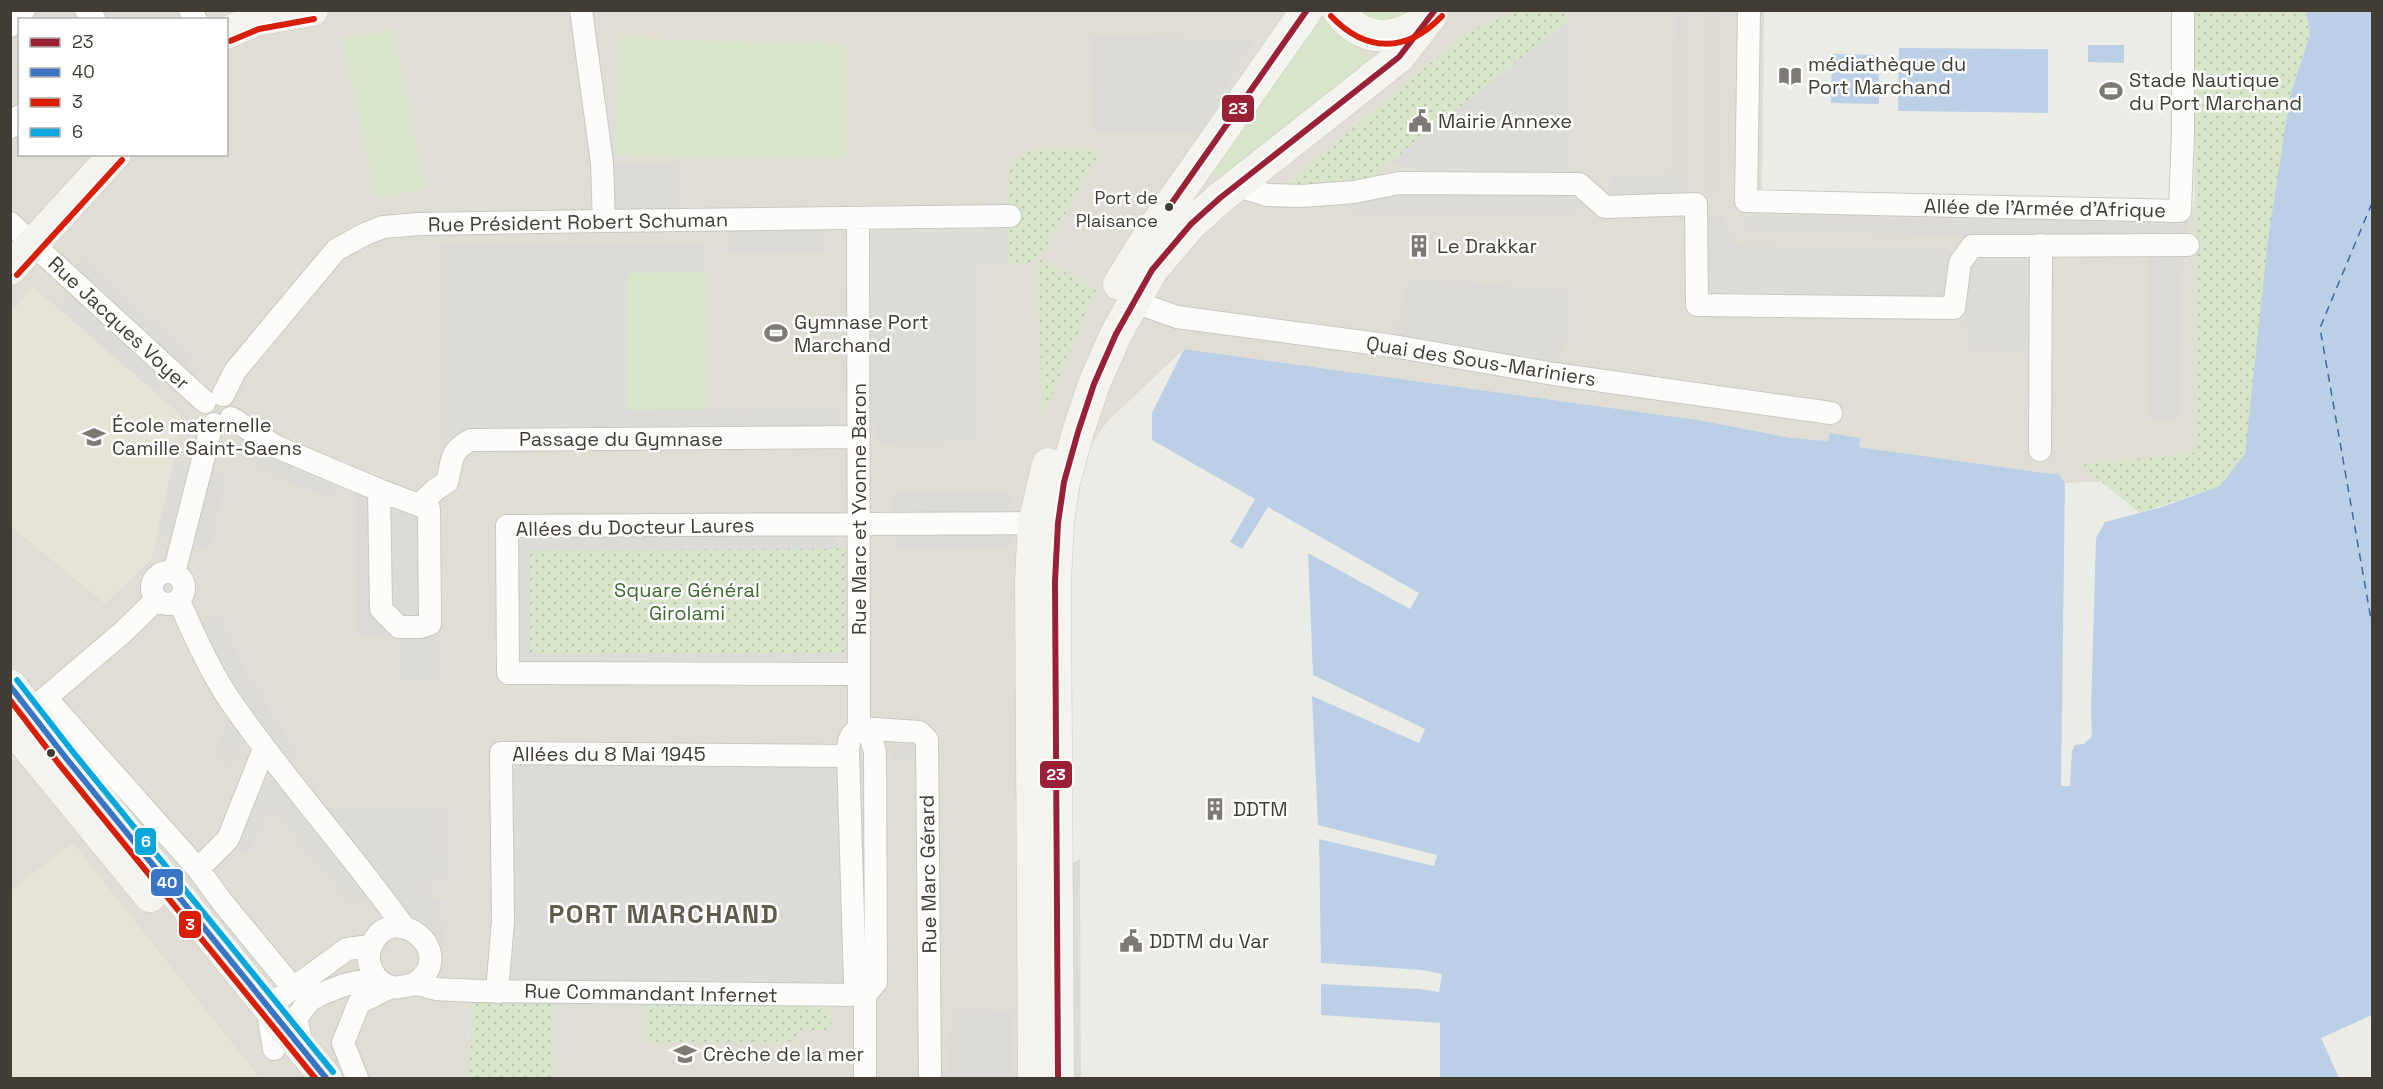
<svg xmlns="http://www.w3.org/2000/svg" width="2383" height="1089" viewBox="0 0 2383 1089" font-family="'Space Grotesk',sans-serif">
<defs>
<pattern id="park-dots" width="8" height="8" patternUnits="userSpaceOnUse" patternTransform="scale(1.5)"><rect width="8" height="8" fill="#d7e5c9"/><path d="M2 2h.1M6 6h.1" fill="none" stroke="#bac5ad" stroke-width="1.8" stroke-linecap="round"/></pattern>
</defs>
<rect width="100%" height="100%" fill="#ecece7"/>
<path fill="#e0ded4" fill-rule="evenodd" d="M10,11H1764L1762,191L2205,207L2193,478L2065,483L2060,475L1858,447L1859,438L1830,433L1828,441L1792,438L1698,420L1184,349L1108,421L1022,540V1078H11ZM20,20H226V154H20Z"/>
<path fill="#e6e4d7" d="M33,287L181,415L174,459L152,559L105,604L11,526V313Z
M73,843L188,988L260,1078H11V890Z"/>
<path fill="#d7e5c9" d="M1316,11L1382,72L1235,185L1200,164Z
M1358,11H1408C1392,22 1374,23 1358,11Z
M393,29L425,189L377,197L343,39Z
M620,38L846,45V158L616,155Z
M628,272H706L705,410H628Z"/>
<path fill="url(#park-dots)" d="M1516,11H1564L1568,21L1358,187H1284L1466,33Z
M2195,11H2306L2310,33L2290,96L2245,454L2221,486L2140,513L2081,465L2194,453Z
M1032,150L1100,151L1056,230L1043,252L1037,257L1096,290L1043,416L1037,258L1030,263L1009,264L1010,163Z
M845,548V653L530,654L529,550Z
M474,991L552,992L553,1078H469Z
M645,993L829,995L831,1030H798V1041L647,1042Z"/>
<path fill="#dcdbd7" d="M1675,11H1689L1686,196L1609,198L1611,176L1672,173Z
M1706,11H1720L1718,190H1705Z
M1568,21V172H1422L1390,162Z
M1091,36L1254,39L1202,131H1092Z
M602,163L679,165L677,220L604,221Z
M1388,192H1561L1576,197L1584,206L1573,215H1369L1336,204Z
M1744,215L1943,220H2188L2186,238L1746,233Z
M1707,216H1723L1734,245L1950,249L1949,303L1702,300Z
M728,219H825V252L728,253Z
M1009,232V264L977,265V442L876,443L875,423H859V388H841L840,284H858L859,233Z
M439,245H706V272L628,273V410L840,408V437L441,441Z
M2148,253H2182L2179,419L2149,421Z
M1983,255L2031,258V353L1966,350L1965,284L1969,264Z
M81,258L192,357L156,392L59,308L79,287L65,274Z
M1407,278L1570,290L1569,334L1554,374L1393,346Z
M262,438L342,475L332,498L288,483L248,460Z
M174,459L226,475L210,549L157,535Z
M892,492H1011V548L894,549Z
M355,494L439,496L442,681H400L399,637L356,635Z
M838,525L837,549L530,550V654L840,653L841,675L508,673L507,526Z
M220,614L247,674L299,756L283,772L316,814L327,807L446,809L447,879L430,880V899H442L443,955L429,951L376,889L352,906L272,810L247,854L224,844L247,797L283,772L248,727L230,766L214,752L235,707L190,626Z
M891,745L923,747V760H892Z
M875,752L865,995L497,992L501,753Z
M1080,859L1081,1078H1058L1056,872Z
M950,1010L1012,1011V1078H949Z"/>
<path fill="#bbd0e6" d="M2306,11H2372V1015L2321,1038L2339,1078H1440V1023L1321,1015V984L1420,989L1439,992L1442,974L1422,970L1321,963L1319,839L1434,866L1437,855L1318,825L1312,696L1419,743L1425,729L1313,675L1308,553L1410,609L1419,593L1268,507L1242,549L1230,542L1255,499L1152,440V413L1184,349L1698,420L1792,438L1828,441L1830,433L1860,438L1859,447L2060,475L2065,483L2061,786H2070L2072,751L2075,745L2084,744L2092,736L2091,709L2096,538L2105,522L2162,507L2220,486L2245,454L2268,240L2290,96L2310,34Z
M2088,45H2124V63L2088,62Z
M1899,48L2048,49V113L1898,111Z
M1832,54L1879,55V104L1831,103Z"/>
<g fill="none" stroke-linecap="round" stroke-linejoin="round">
<path stroke="#3c699e" stroke-width="1.5" stroke-dasharray="8 6" stroke-linecap="butt" d="M2372,203L2320,328L2372,625"/>
<g stroke="#c8c8c3" stroke-width="24">
<path id="minor" d="M86,10L95,20
M190,10L196,20
M581,10L602,163L604,221
M1749,10L1746,201L2180,211L2183,132V10
M10,26L24,10
M10,127L20,116
M1235,185L1267,195L1302,196L1354,192L1399,183L1579,184L1605,207L1696,204L1697,305L1954,308L1960,263L1972,246L2188,245
M858,218L859,728
M10,223L205,402
M1134,299L1146,306L1177,317L1393,346L1554,374L1831,413
M223,395L235,371L336,250L365,234L383,227L420,224L604,221L1010,216
M231,418L277,447L379,490L381,609L399,627H420L430,624L429,509L379,490
M2040,450L2041,245
M419,505L435,490L447,482C453,460 449,451 471,440L859,437
M152 588a16 16 0 1 1 32 0a16 16 0 1 1-32 0Z
M174,573L210,432L214,424
M179,601C194,635 210,671 231,702C285,780 349,850 404,927
M858,674L508,673L507,526L1047,523
M46,698L198,869L223,903L293,988
M36,706L122,633L156,600
M859,728L919,732L927,740L930,1078
M859,728C850,735 848,741 848,753L855,982L865,995V1078
M859,728L870,735L875,752L876,982L865,995
M198,869L228,839L264,749
M414,984C461,954 394,898 372,944C363,961 374,983 392,987C401,989 407,985 415,984C422,984 430,988 437,989C449,990 462,990 474,991L865,995
M497,992L503,921L501,753L848,756
M302,1045L296,1018L310,1000L321,994L344,985L376,978
M274,1049L267,1007L347,949L371,946
M357,1078L343,1043L359,1003L391,987"/>
</g>
<g stroke="#cac9be" stroke-width="33">
<path id="secondary" d="M1338,10C1363,44 1395,41 1426,20
M226,33L256,20L312,10
M10,269L115,154
M1119,284L1156,225L1307,10
M10,685L66,758L326,1078
M10,725L150,896
M1034,1078L1031,580L1034,523L1048,464
M1058,1078L1055,581L1058,523L1064,482L1078,432L1094,384L1116,334L1152,270L1191,224L1220,198L1399,57L1430,17"/>
</g>
<use href="#minor" stroke="#fcfcfb" stroke-width="22"/>
<use href="#secondary" stroke="#f4f3ed" stroke-width="32"/>
<g stroke="#fff" stroke-width="10">
<path id="bus-1" d="M1169,207L1307,10
M1058,1078L1055,581L1058,523L1064,482L1078,432L1094,384L1116,334L1152,270L1191,224L1220,198L1399,57L1435,10"/>
</g>
<g stroke="#fff" stroke-width="10">
<path id="bus-2" d="M10,686L66,758L326,1078"/>
</g>
<g stroke="#fff" stroke-width="10">
<path id="bus-3" d="M1331,16C1366,53 1407,53 1442,16
M230,41L259,29L314,19
M17,275L122,160
M10,700L59,764L315,1078"/>
</g>
<g stroke="#fff" stroke-width="10">
<path id="bus-4" d="M17,680L73,752L333,1072"/>
</g>
<use href="#bus-1" stroke="#992035" stroke-width="6"/>
<use href="#bus-2" stroke="#3a75c4" stroke-width="6"/>
<use href="#bus-3" stroke="#d81e05" stroke-width="6"/>
<use href="#bus-4" stroke="#06a7dc" stroke-width="6"/>
</g>
<defs>
<g id="library-bare" transform="scale(1.8)"><path d="M-6-4Q-3-5.5-.7-3.5V5Q-3 3-6 4ZM6-4Q3-5.5 .7-3.5V5Q3 3 6 4Z" fill="#7d7a73" stroke="#fff" stroke-width="2.5" paint-order="stroke"/></g>
<g id="stadium-bare" transform="scale(1.8)"><path d="M0-5a6.5 5 0 1 0 0 10a6.5 5 0 1 0 0-10ZM-3.5-1.8h7v3.6h-7Z" fill="#7d7a73" stroke="#fff" stroke-width="2.5" paint-order="stroke"/></g>
<g id="civic-bare" transform="scale(1.8)"><path d="M-.6-6.5H3V-4.5H.6V-3L4-1V1h2V6H-6V1h2V-1L-.6-3ZM-1.2 2.5V6h2.4V2.5Z" fill="#7d7a73" stroke="#fff" stroke-width="2.5" paint-order="stroke"/></g>
<g id="building-bare" transform="scale(1.8)"><path d="M-4-6H4V6H1V3H-1V6H-4ZM-2.5-4.3h1.7v1.8h-1.7ZM.8-4.3h1.7v1.8H.8ZM-2.5-1h1.7V.8h-1.7ZM.8-1h1.7V.8H.8Z" fill="#7d7a73" stroke="#fff" stroke-width="2.5" paint-order="stroke"/></g>
<g id="school-bare" transform="scale(1.8)"><path d="M0-5L7-2L0 1L-7-2ZM-4 1L0 2.5L4 1V4Q0 6-4 4Z" fill="#7d7a73" stroke="#fff" stroke-width="2.5" paint-order="stroke"/></g>
</defs>
<g fill-rule="evenodd">
<use href="#library-bare" x="1790" y="76"/>
<use href="#stadium-bare" x="2111" y="91"/>
<use href="#civic-bare" x="1420" y="121"/>
<use href="#building-bare" x="1419" y="246"/>
<use href="#stadium-bare" x="776" y="333"/>
<use href="#school-bare" x="94" y="437"/>
<use href="#building-bare" x="1215" y="809"/>
<use href="#civic-bare" x="1131" y="941"/>
<use href="#school-bare" x="685" y="1054"/>
</g>
<g fill="#413d35" stroke="#fff" stroke-width="2">
<circle cx="1169" cy="207" r="5"/>
<circle cx="51" cy="753" r="5"/>
</g>
<g text-anchor="middle" dominant-baseline="central" stroke-width="5" stroke-linejoin="round" paint-order="stroke">
<g font-size="18" fill="#413d35" stroke="#fff" text-anchor="end">
<text x="1158" y="197">Port de<tspan x="1158" dy="23">Plaisance</tspan></text>
</g>
<g font-size="20" fill="#413d35" stroke="#fff" text-anchor="start">
<text x="1808" y="64">médiathèque du<tspan x="1808" dy="23">Port Marchand</tspan></text>
<text x="2129" y="80">Stade Nautique<tspan x="2129" dy="23">du Port Marchand</tspan></text>
<text x="1438" y="121">Mairie Annexe</text>
<text x="1437" y="246">Le Drakkar</text>
<text x="794" y="322">Gymnase Port<tspan x="794" dy="23">Marchand</tspan></text>
<text x="112" y="425">École maternelle<tspan x="112" dy="23">Camille Saint-Saens</tspan></text>
<text x="1233" y="809">DDTM</text>
<text x="1149" y="941">DDTM du Var</text>
<text x="703" y="1054">Crèche de la mer</text>
</g>
<g font-size="20" fill="#413d35" stroke="#fff">
<text transform="translate(2045 208) rotate(1)">Allée de l'Armée d'Afrique</text>
<text transform="translate(578 222) rotate(-1)">Rue Président Robert Schuman</text>
<text transform="translate(119 323) rotate(43)">Rue Jacques Voyer</text>
<text transform="translate(1481 361) rotate(9)">Quai des Sous-Mariniers</text>
<text x="621" y="439">Passage du Gymnase</text>
<text transform="translate(859 509) rotate(-90)">Rue Marc et Yvonne Baron</text>
<text transform="translate(635 527) rotate(-1)">Allées du Docteur Laures</text>
<text x="609" y="754">Allées du 8 Mai 1945</text>
<text transform="translate(928 874) rotate(-91)">Rue Marc Gérard</text>
<text transform="translate(651 993) rotate(1)">Rue Commandant Infernet</text>
</g>
<g font-size="20" fill="#3f6a30" stroke="#fff">
<text x="687" y="590">Square Général<tspan x="687" dy="23">Girolami</tspan></text>
</g>
<g font-size="26" font-weight="bold" letter-spacing="1.5" fill="#625c4d" stroke="#fff">
<text x="664" y="914">PORT MARCHAND</text>
</g>
</g>
<g stroke="#fff" stroke-width="2">
<rect x="1221" y="94" width="34" height="29" rx="6" fill="#992035"/>
<rect x="1039" y="760" width="34" height="29" rx="6" fill="#992035"/>
<rect x="134" y="827" width="23" height="29" rx="6" fill="#06a7dc"/>
<rect x="150" y="868" width="34" height="29" rx="6" fill="#3a75c4"/>
<rect x="178" y="910" width="24" height="29" rx="6" fill="#d81e05"/>
</g>
<g font-size="16" text-anchor="middle" font-weight="bold" fill="#fff">
<text x="1238" y="114">23</text>
<text x="1056" y="780">23</text>
<text x="146" y="847">6</text>
<text x="167" y="888">40</text>
<text x="190" y="930">3</text>
</g>
<rect width="2383" height="1089" fill="none" stroke="#413d35" stroke-width="24"/>
<rect x="18" y="18" width="210" height="138" fill="#ffffff" stroke="#b3b1ae" stroke-width="1.5"/>
<rect x="30" y="38" width="30" height="9" fill="#992035" stroke="#b3b1ae" stroke-width="1.5"/>
<text x="72" y="48" font-size="18" fill="#413d35">23</text>
<rect x="30" y="68" width="30" height="9" fill="#3a75c4" stroke="#b3b1ae" stroke-width="1.5"/>
<text x="72" y="78" font-size="18" fill="#413d35">40</text>
<rect x="30" y="98" width="30" height="9" fill="#d81e05" stroke="#b3b1ae" stroke-width="1.5"/>
<text x="72" y="108" font-size="18" fill="#413d35">3</text>
<rect x="30" y="128" width="30" height="9" fill="#06a7dc" stroke="#b3b1ae" stroke-width="1.5"/>
<text x="72" y="138" font-size="18" fill="#413d35">6</text>
</svg>
